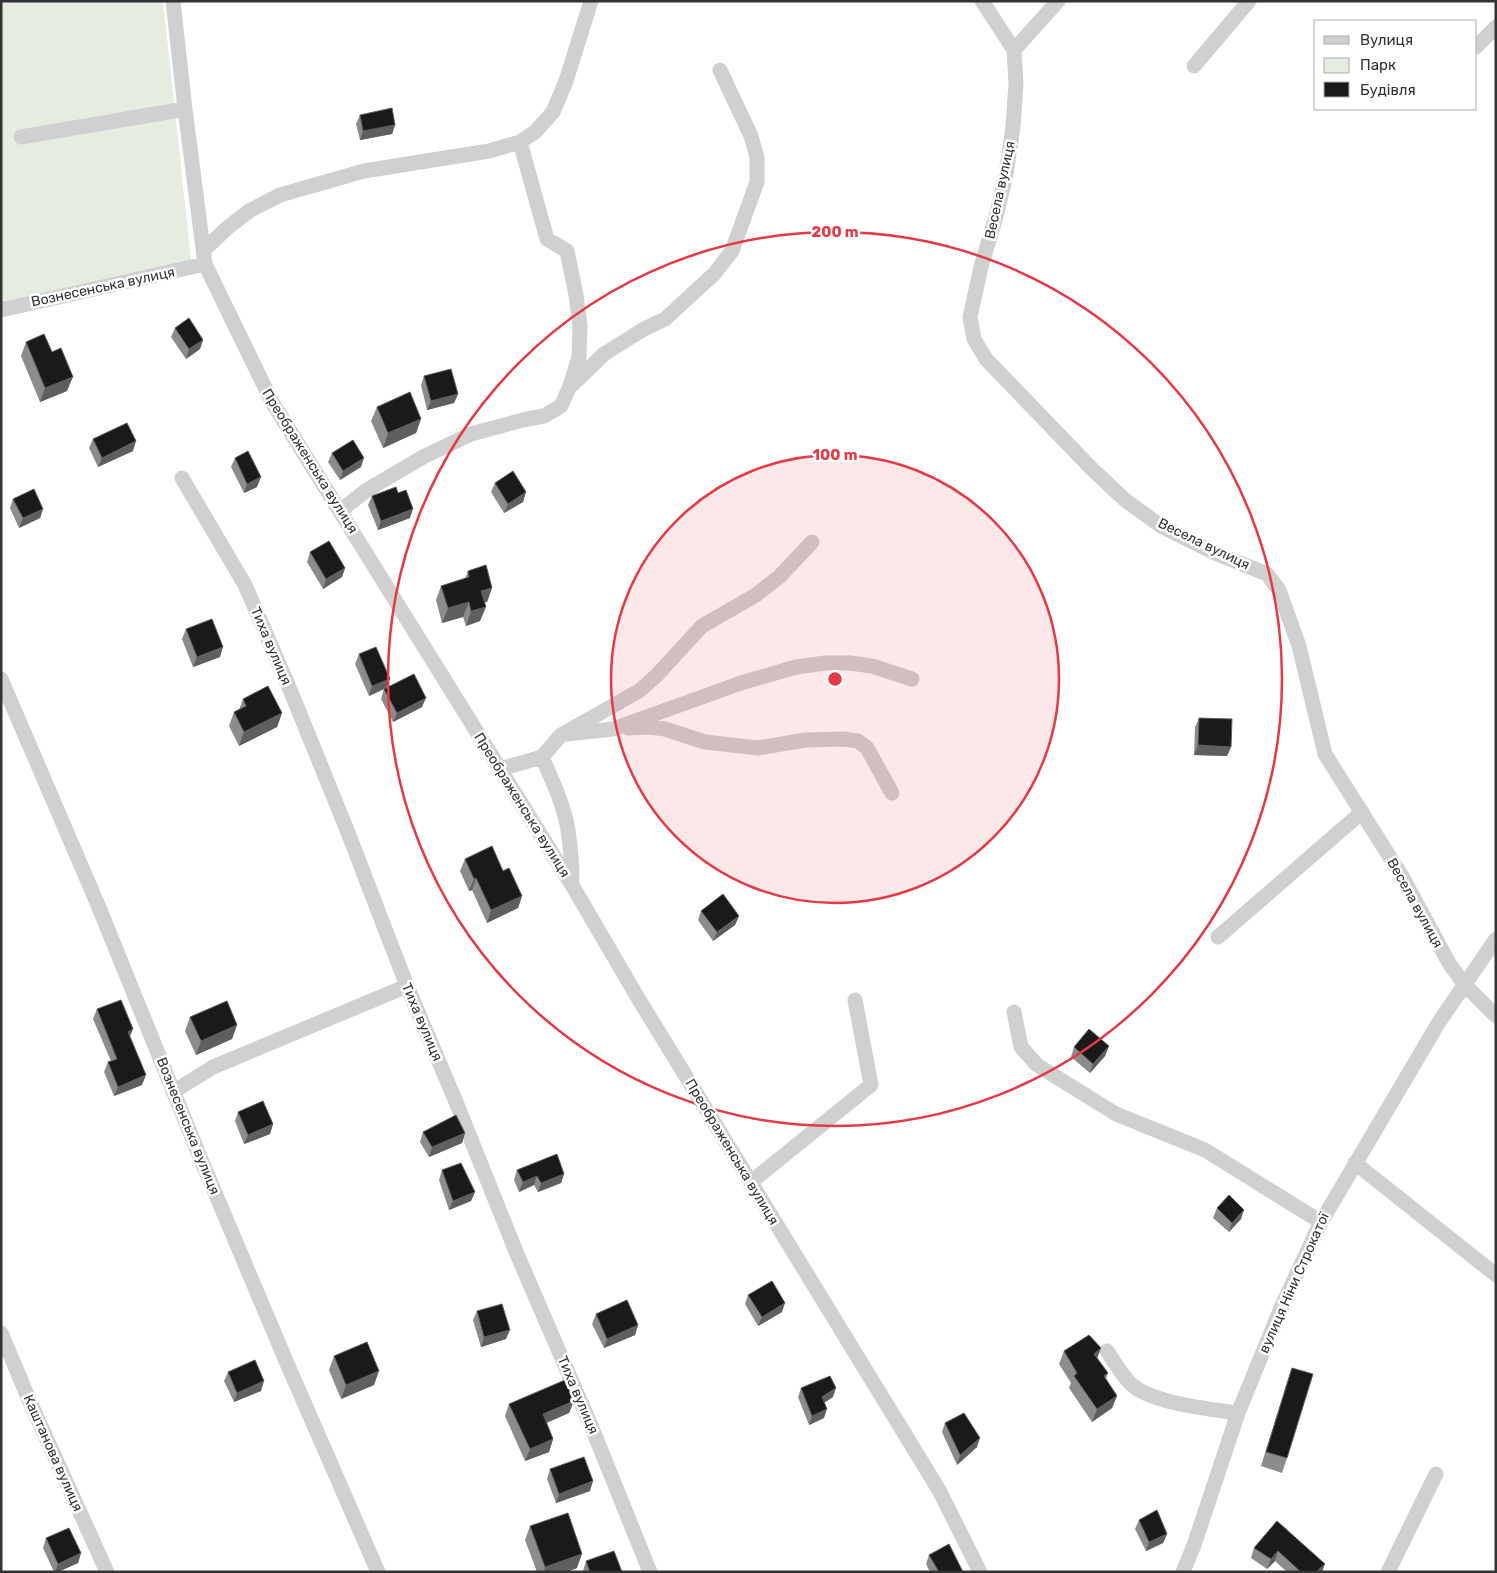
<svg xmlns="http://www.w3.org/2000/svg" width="1497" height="1573" viewBox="0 0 1497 1573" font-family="Rubik,sans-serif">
<rect width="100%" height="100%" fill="#fff"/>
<path fill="#e6ecdf" d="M1,1H163L192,268L1,307Z"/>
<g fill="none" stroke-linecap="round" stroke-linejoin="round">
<path stroke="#d0d0d0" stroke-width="15" d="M173,1L185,109L205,264L272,402L572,885L638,998L939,1490L980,1572
M982,1L1014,50L1016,83L1013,127L1006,174L997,213L981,267L970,317L974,339L986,359L1091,468L1125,500L1161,526L1215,553L1267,574L1279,590L1299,646L1325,754L1403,878L1449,963L1464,984L1496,1016
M1476,47L1496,27
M1014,50L1058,1
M1194,66L1249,1
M21,137L185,109
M204,250L226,229L249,211L280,195L364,171L489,151L520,142L535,132L553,112L566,81L591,1
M1,310L205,264
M572,385L604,354L644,329L665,319L714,274L732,251L757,182V157L751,136L720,70
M182,478L245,585L291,692L347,830L407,986L456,1102L517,1254L592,1428L650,1572
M340,511L367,490L423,457L471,434L527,419L544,416L561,406L570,386L579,357L580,325L576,295L567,251L547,239L520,142
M1,679L98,905L200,1157L286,1361L378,1572
M628,728L650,727L665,729L705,742L758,748L805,740L844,739L858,741L867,748L892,793
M567,734L613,729L741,683L796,667L825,663H850L872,666L912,679
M542,757C552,780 564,805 568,830C571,849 572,867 572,885
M500,769L542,757L561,735L639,691L657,675L702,626L756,595L780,576L812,542
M1218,937L1362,812
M1014,1012L1021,1047L1037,1065L1116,1114L1205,1150L1321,1222
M173,1092L213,1067L407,986
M1355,1163L1496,1275
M751,1182L871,1085L855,1000
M1,1333L30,1402L107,1572
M1107,1351C1114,1361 1121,1374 1130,1383C1149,1403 1210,1409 1238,1413
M1183,1572L1194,1545L1238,1413L1281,1308L1321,1222L1439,1022L1496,939
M1388,1572L1436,1474"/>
</g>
<path fill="#8c8c8c" d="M360,115L395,125L392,134L360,140L356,124Z
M175,328L203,340L200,349L186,359L171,337Z
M26,342L52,352L67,391L40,402L21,356Z
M424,376L458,394L454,403L427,410L421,385Z
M377,407L421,419L416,433L383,448L371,421Z
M93,439L133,451L98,467L89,448Z
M332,453L361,467L340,480L328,462Z
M235,458L257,487L244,493L231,467Z
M495,483L526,492L523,502L504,513L491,492Z
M398,493L410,518L378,530L368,505L372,496Z
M13,499L43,509L40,518L19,528L10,508Z
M310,552L345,568L342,577L323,589L307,562Z
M468,571L492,588L487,602H484L480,621L466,626L463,617L442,623L436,600L441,586L465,579Z
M186,629L220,657L193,667L182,639Z
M359,654L386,688L422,707L393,722L381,699L384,689L369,696L355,664Z
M243,699L282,713L277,727L239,746L229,726L234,712L239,710Z
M1199,718L1231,747L1227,756L1194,755L1195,727Z
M465,859L503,871L522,896L518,908L487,923L472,890L469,891L460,871Z
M701,911L739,916L735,925L713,941L698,920Z
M97,1009L130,1037L142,1085L114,1096L104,1072L108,1062L111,1061L93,1019Z
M190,1017L237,1025L232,1039L196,1055L185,1031Z
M1109,1046L1105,1056L1090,1073L1071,1057L1074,1047Z
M238,1112L273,1124L270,1134L244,1144L235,1121Z
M423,1132L465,1133L462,1143L429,1157L420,1142Z
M442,1170L475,1192L471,1201L449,1210L439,1180Z
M517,1170L564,1174L561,1183L538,1192L534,1185L519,1192L514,1180Z
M1217,1208L1241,1219L1229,1232L1213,1218Z
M748,1295L782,1312L758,1326L745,1304Z
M477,1311L506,1339L481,1347L473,1320Z
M596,1314L638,1325L635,1335L604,1348L592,1324Z
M1101,1348L1097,1358L1108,1373L1106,1379L1117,1396L1112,1408L1092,1422L1069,1388L1071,1383L1059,1364L1064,1351Z
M334,1356L374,1385L341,1399L329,1370Z
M1292,1368L1287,1458L1282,1473L1261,1466L1287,1382Z
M228,1372L261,1391L234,1402L224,1381Z
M801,1388L833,1397L824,1403V1418L809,1425L798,1397Z
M574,1401L569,1413L547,1423L553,1439L549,1452L525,1461L505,1416L509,1404Z
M945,1423L977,1447L957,1465L942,1432Z
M550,1469L590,1491L556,1503L547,1479Z
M1139,1520L1167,1534L1163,1543L1146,1551L1135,1529Z
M1277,1521L1322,1572H1287L1275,1561L1267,1569L1251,1558L1254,1548Z
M530,1526L577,1568L567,1572H537L525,1540Z
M46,1538L81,1553L78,1563L58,1572H54L43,1548Z
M929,1555L963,1572H930L926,1564Z
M586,1561L622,1572H583V1571Z"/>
<path fill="#5f5f5f" d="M395,125L392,134L360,140L363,131Z
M203,340L200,349L186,359L189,349Z
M73,377L67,391L40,402L45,388Z
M458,394L454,403L427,410L431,401Z
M421,419L416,433L383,448L388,433Z
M136,441L133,451L98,467L102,458Z
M364,458L361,467L340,480L343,471Z
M261,477L257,487L244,493L247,484Z
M526,492L523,502L504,513L508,504Z
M43,509L40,518L19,528L23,518Z
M413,509L410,518L378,530L381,521Z
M345,568L342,577L323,589L326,579Z
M492,588L487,602L476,605L481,591Z
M469,602L463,617L442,623L448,608Z
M486,607L480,621L466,626L471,611Z
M223,647L220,657L193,667L197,657Z
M390,679L386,688L369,696L372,686Z
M426,698L422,707L393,722L397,713Z
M282,713L277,727L239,746L244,732Z
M1198,745L1231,747L1227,756L1194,755Z
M476,878L472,890L469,891L474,879Z
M522,896L518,908L487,923L491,910Z
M739,916L735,925L713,941L717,932Z
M237,1025L232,1039L196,1055L201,1041Z
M133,1029L129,1039L128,1032Z
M1109,1046L1105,1056L1090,1073L1093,1064Z
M146,1075L142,1085L114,1096L118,1087Z
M273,1124L270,1134L244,1144L248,1135Z
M465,1133L462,1143L429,1157L432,1147Z
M564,1174L561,1183L538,1192L541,1183Z
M537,1176L534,1185L519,1192L523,1182Z
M475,1192L471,1201L449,1210L453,1201Z
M1244,1210L1241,1219L1229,1232L1232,1223Z
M785,1303L782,1312L758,1326L762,1317Z
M638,1325L635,1335L604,1348L607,1339Z
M510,1330L506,1339L481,1347L484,1337Z
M1101,1348L1096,1361L1094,1354Z
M379,1371L374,1385L341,1399L346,1385Z
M264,1381L261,1391L234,1402L237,1393Z
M836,1388L833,1397L819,1406L822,1397Z
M1117,1396L1112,1408L1092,1422L1097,1409Z
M574,1401L569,1413L538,1426L543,1414Z
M827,1409L824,1418L809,1425L812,1416Z
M980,1438L977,1447L957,1465L960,1455Z
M553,1439L549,1452L525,1461L530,1449Z
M593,1481L590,1491L556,1503L559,1494Z
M1167,1534L1163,1543L1146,1551L1149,1542Z
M1278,1551L1275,1561L1267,1569L1271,1559Z
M81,1553L78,1563L58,1572H55L58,1564Z
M582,1554L577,1568L567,1572H544L545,1567Z
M1325,1564L1322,1572H1316Z"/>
<path fill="#1a1a1a" stroke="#5f5f5f" d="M392,108L395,125L363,131L360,115Z
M189,318L203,340L189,349L175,328Z
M44,334L52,352L61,348L73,377L45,388L26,342Z
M451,369L458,394L431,401L424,376Z
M410,392L421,419L388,433L377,407Z
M127,423L136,441L102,458L93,439Z
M353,440L364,458L343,471L332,453Z
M248,451L261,477L247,484L235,458Z
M513,471L526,492L508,504L495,483Z
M396,487L398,493L406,490L413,509L381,521L372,496Z
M34,489L43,509L23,518L13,499Z
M329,541L345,568L326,579L310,552Z
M486,565L492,588L481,591L486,607L471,611L469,602L448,608L441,586L469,577L468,571Z
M212,619L223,647L197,657L186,629Z
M376,647L390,679L372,686L359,654Z
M414,674L426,698L397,713L384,689Z
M268,686L282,713L244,732L234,712L246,706L243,699Z
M1199,718L1232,719L1231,747L1198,745Z
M492,846L503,871L509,868L522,896L491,910L476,878L474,879L465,859Z
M723,894L739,916L717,932L701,911Z
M121,1000L133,1029L128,1032L146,1075L118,1087L108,1062L117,1059L97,1009Z
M227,1001L237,1025L201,1041L190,1017Z
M1089,1029L1109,1046L1093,1064L1074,1047Z
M263,1101L273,1124L248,1135L238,1112Z
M456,1115L465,1133L432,1147L423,1132Z
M557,1154L564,1174L541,1183L537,1176L523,1182L517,1170Z
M461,1163L475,1192L453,1201L442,1170Z
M1229,1195L1244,1210L1232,1223L1217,1208Z
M772,1281L785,1303L762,1317L748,1295Z
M627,1300L638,1325L607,1339L596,1314Z
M502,1304L510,1330L484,1337L477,1311Z
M1089,1335L1101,1348L1094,1354L1108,1373L1104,1376L1117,1396L1097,1409L1074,1376L1077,1373L1064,1351Z
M367,1342L379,1371L346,1385L334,1356Z
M255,1360L264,1381L237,1393L228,1372Z
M1292,1368L1313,1374L1287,1458L1266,1452Z
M830,1376L836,1388L822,1397L827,1409L812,1416L801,1388Z
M565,1380L574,1401L543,1414L553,1439L530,1449L509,1404Z
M964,1413L980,1438L960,1455L945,1423Z
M584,1457L593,1481L559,1494L550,1469Z
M1157,1510L1167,1534L1149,1542L1139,1520Z
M568,1513L582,1554L545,1567L530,1526Z
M1277,1521L1325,1564L1316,1572H1301L1278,1551L1271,1559L1254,1548Z
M69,1528L81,1553L58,1564L46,1538Z
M949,1544L963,1572H939L929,1555Z
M614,1551L622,1572H590L586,1561Z"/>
<circle cx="835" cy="679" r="224" fill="#e63946" fill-opacity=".12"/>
<g fill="none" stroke="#e63946" stroke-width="2.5">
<circle cx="835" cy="679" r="224"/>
<circle cx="835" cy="679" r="447"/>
</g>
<g text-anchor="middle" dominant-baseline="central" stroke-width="5" stroke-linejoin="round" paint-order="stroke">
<g font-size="14" fill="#333" stroke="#fff">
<text transform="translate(1000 190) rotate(-78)">Весела вулиця</text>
<text transform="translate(103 287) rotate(-12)">Вознесенська вулиця</text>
<text transform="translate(310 461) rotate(58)">Преображенська вулиця</text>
<text transform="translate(1204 544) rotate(26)">Весела вулиця</text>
<text transform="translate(271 646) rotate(67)">Тиха вулиця</text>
<text transform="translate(522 805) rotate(58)">Преображенська вулиця</text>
<text transform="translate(1415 903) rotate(61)">Весела вулиця</text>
<text transform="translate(422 1022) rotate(67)">Тиха вулиця</text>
<text transform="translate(188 1126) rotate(68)">Вознесенська вулиця</text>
<text transform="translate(732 1152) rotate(59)">Преображенська вулиця</text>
<text transform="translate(1294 1283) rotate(-66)">вулиця Ніни Строкатої</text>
<text transform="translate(578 1395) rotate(67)">Тиха вулиця</text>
<text transform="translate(53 1453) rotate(66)">Каштанова вулиця</text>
</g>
</g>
<circle cx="835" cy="679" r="8" fill="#e63946" stroke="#fff" stroke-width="2.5"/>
<g font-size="15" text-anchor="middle" font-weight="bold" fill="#e63946" stroke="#fff" stroke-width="5" stroke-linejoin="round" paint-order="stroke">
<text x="835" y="237">200 m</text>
<text x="835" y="460">100 m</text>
</g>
<rect width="1497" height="1573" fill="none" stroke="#333333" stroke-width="5"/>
<rect x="1314" y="20" width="162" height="90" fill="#ffffff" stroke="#adadad"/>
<rect x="1324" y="36" width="25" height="8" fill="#d0d0d0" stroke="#adadad"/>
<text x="1360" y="45" font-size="15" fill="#333333">Вулиця</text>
<rect x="1324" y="58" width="25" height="15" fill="#e6ecdf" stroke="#adadad"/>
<text x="1360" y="70" font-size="15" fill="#333333">Парк</text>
<rect x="1324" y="82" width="25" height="15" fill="#1a1a1a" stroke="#adadad"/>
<text x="1360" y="95" font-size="15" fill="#333333">Будівля</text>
</svg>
